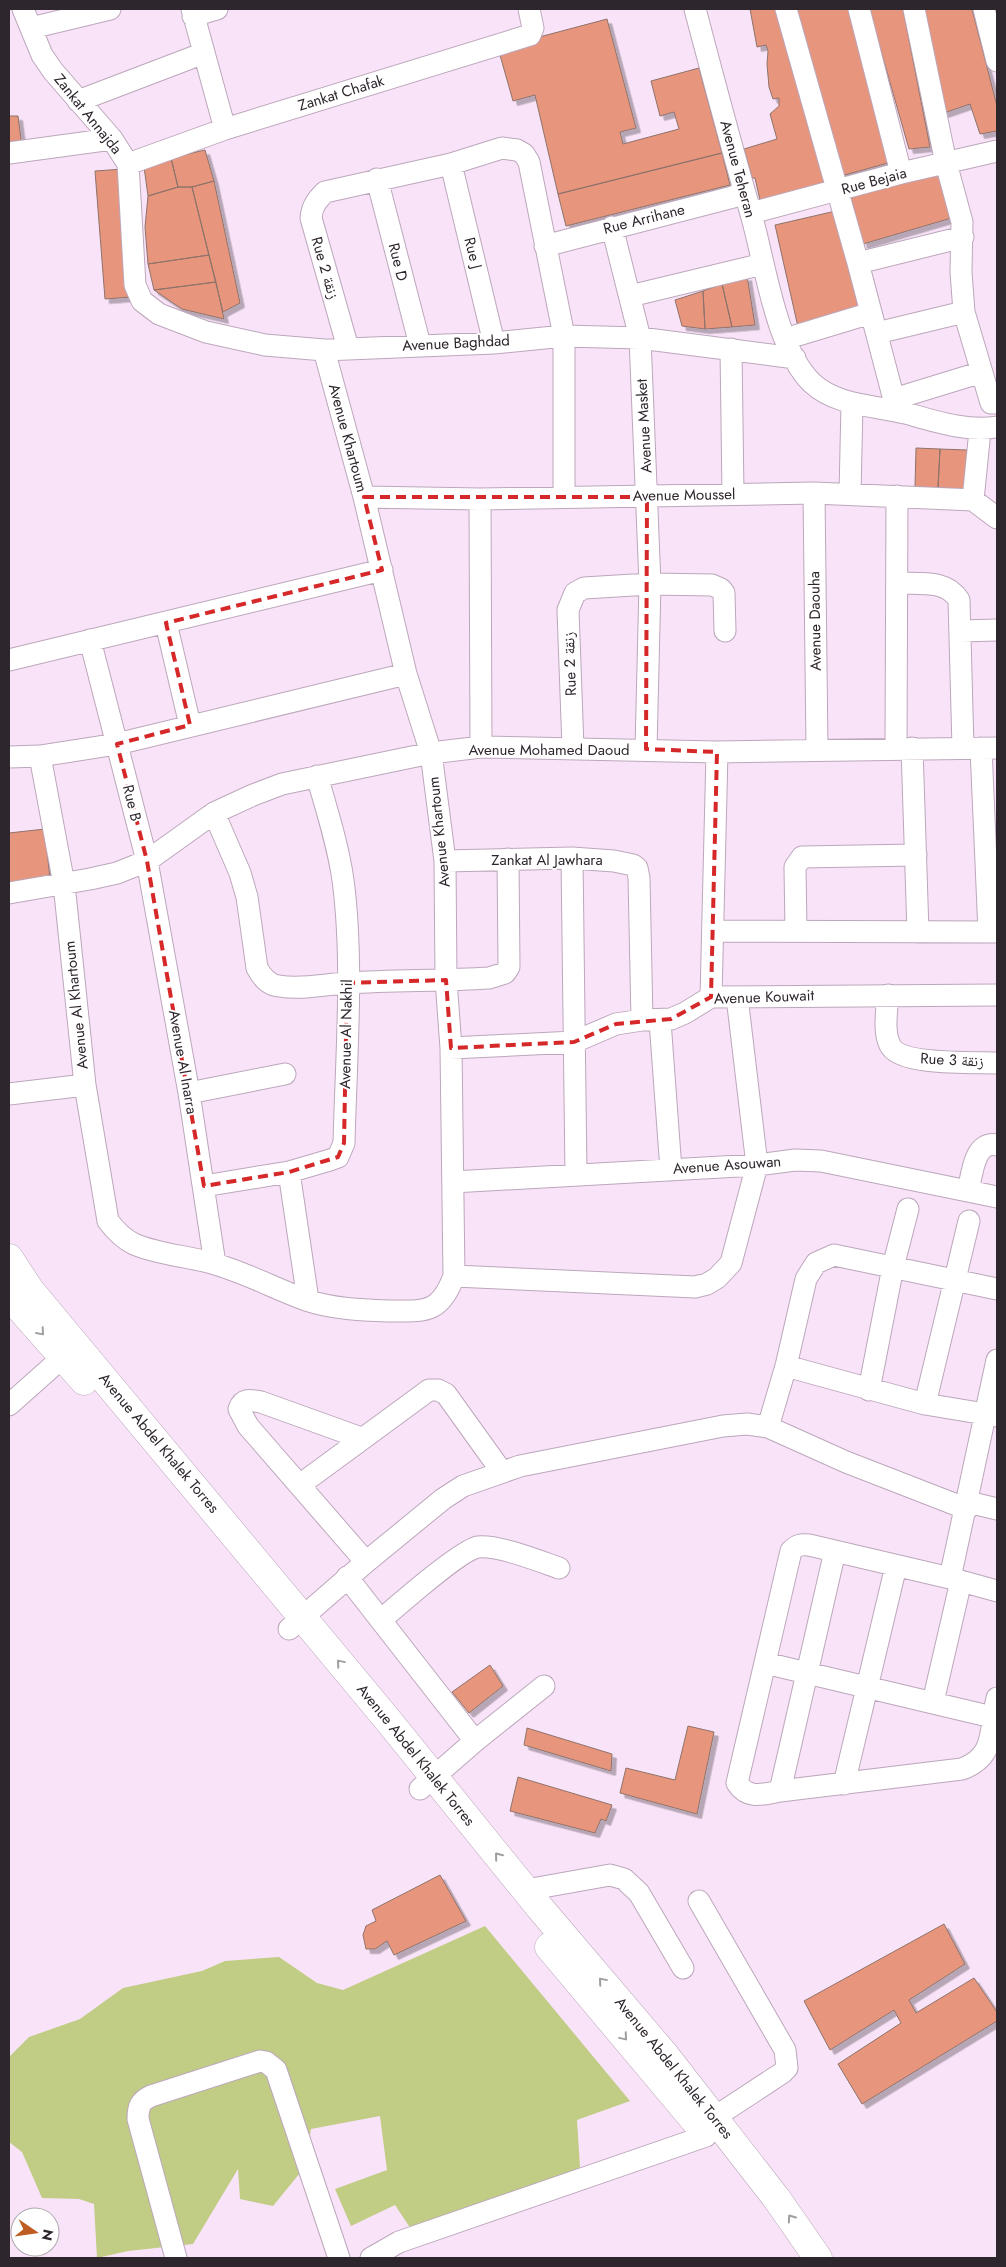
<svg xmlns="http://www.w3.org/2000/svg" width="1006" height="2267" viewBox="0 0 1006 2267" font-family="Jost,'Noto Naskh Arabic',sans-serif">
<defs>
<filter id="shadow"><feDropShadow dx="4.5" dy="4.5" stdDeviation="0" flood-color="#0004"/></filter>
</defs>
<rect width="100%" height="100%" fill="#f9e3f8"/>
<path fill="#c1cc85" d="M485,1926L630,2101L577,2120L580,2167L559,2188L415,2235L395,2205L351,2226L335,2189L387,2170L380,2116L311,2129L304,2168L273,2206L240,2199L238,2169L193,2244L128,2251L97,2258L94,2204L79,2199L42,2198L22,2152L9,2142V2057L29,2037L80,2019L123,1988L202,1971L225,1961L279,1957L317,1983L343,1990Z"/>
<path fill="#e7957b" stroke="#8e736b" filter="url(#shadow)" d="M750,9H780L828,191L760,200L755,178H752L744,149L777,139L770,114L779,106V98L773,99L769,87L767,64L768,51L766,45L757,47Z
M792,9H851L888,163L841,176Z
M869,9H903L930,147L909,149Z
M921,9H972L997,106V131L980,134L970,104L944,113Z
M607,19L636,128L620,132L623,144L679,129L674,112L660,116L651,81L699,68L722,153L558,194L535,95L513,101L498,48Z
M9,116H18L22,147L9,148Z
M205,150L214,181L192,187H178L171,158Z
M722,153L730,185L566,226L558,194Z
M171,158L178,187L148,196L144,167Z
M941,166L955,217L863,244L850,194Z
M123,169L131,297L105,299L95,171Z
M214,181L240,303L223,312L192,187Z
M178,187H192L209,255L148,264L145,227L148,196Z
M840,210L866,310L798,327L775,225Z
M209,255L216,282L154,290L148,264Z
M747,276L755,325L732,327L722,284Z
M216,282L224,319L182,309L154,290Z
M722,284L732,327L705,329L703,291Z
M703,291L705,329L682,326L675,300Z
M916,448L940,449L938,488L915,487Z
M940,449L967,450L964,489L938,488Z
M45,829L50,880L9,886V833Z
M490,1665L503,1686L469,1713L452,1692Z
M688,1726L714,1732L697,1814L620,1793L626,1768L675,1780Z
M527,1728L612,1754L611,1771L524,1745Z
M518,1777L612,1805L606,1821L601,1819L595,1833L510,1811Z
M440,1875L466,1921L394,1955L387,1941L375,1949H366L363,1935L366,1926L376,1921L372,1910Z
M944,1924L965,1964L909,2000L916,2013L974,1978L997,2012V2021L862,2104L838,2064L901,2023L894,2010L830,2050L804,2001Z"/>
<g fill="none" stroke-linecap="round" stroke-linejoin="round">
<g stroke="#bca7bb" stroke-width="23">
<path id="minor" d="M23,9L42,55L53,71L112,139L128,164L135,285L142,301L159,314L206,332L265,345L324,350L494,343L564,336L640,338L795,358
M192,9L225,129
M695,9C713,77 731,146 751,214C765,262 775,347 812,383C837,406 873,405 905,413C934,421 967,432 997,427
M786,9L858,263L897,411
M859,9L901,173
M914,9L946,163L962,222L961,272L964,312L991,403H997
M984,9L997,61
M193,16L217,9
M31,28L110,9
M78,101L204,53
M9,153L112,139
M128,164L225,129L530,35L533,28L529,9
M451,164L494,343
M377,179L420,345
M751,213L901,173L997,151
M612,227L640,338L650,584L646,749
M545,246L733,197L743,192
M858,263L963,237
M630,296L763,264
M877,333L964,312
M785,339L871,313
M348,348L311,218C312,206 317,200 325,192L451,164L502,148L517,150L524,154L529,162L564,336V496
M731,349L733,494
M894,399L982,372
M814,493L817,749
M850,494L852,404
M364,497L480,499L814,493L973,500L997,518
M480,499L481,747
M973,500L980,430
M897,583C919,584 946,579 959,600L963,748
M166,623L190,725
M960,631L997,630
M90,640L147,861L189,1093L215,1264
M9,660L382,570
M573,748L568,610L575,593L584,588L650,584L712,585L721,589L724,593L725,631
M896,748L897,496
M912,748L918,932
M981,748L989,932
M40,756L64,884L85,1085L108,1221C115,1230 123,1239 134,1244C159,1255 189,1256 215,1264C246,1273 276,1289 306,1300C333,1309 361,1310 389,1311C425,1311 440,1314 454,1276L451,1048L446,980L445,861L431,753L406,674L364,497L324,350
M9,757L40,756L117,744L406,674
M214,813L240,873L247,897L257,968C262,977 268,985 279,986C302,990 325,984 348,983C395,980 442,981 489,978L505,973L509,967L508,859
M572,858L576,1175
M445,861L572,858L614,861L633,865L637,868L639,878L642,1020
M9,893L90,879L117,873L147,861L214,813L253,795L282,784L431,753L481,747L717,752L997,748
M714,931L997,932
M796,931L795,867L802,857L916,855
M888,995C887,1010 883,1031 890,1045C899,1066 976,1062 997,1063
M711,997L717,752
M660,1021L671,1170
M451,1048L574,1042L616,1024L642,1020L671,1019L685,1013L711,997L997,995
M189,1093L285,1074
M9,1094L85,1085
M289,1172L308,1300
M453,1182L757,1165L795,1160L821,1161L997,1197
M204,1186L289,1172L330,1160L338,1157L344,1143C346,1059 354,963 343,880C338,845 327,811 317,776
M968,1191C972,1175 974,1140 997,1145
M454,1276L695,1287L707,1284L717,1278L731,1263L757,1165L737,997
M786,1366L925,1404L997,1416
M869,1390L893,1267L908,1209
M925,1404L969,1221
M9,1405L63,1357
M768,1427L786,1366L806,1279L816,1263L834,1255L997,1289
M361,1438L261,1402C250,1400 243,1398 239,1409L248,1426L366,1562
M301,1484L429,1390H438L446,1394L502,1472
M968,1502L997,1509
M347,1577L475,1741
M950,1578L997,1360
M997,1591L950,1578L809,1545C801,1544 797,1545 791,1551L737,1783C748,1800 764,1794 780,1791L962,1769C997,1756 989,1729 997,1698
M381,1620C397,1606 462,1549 478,1547C499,1545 539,1561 559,1568
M289,1629L366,1562L443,1499L463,1486L520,1466L723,1426L747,1424L768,1427L846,1462L967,1509
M765,1663L992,1717
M933,1702L961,1581
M844,1784L896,1566
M420,1789L475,1741L544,1686
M780,1791L835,1551
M526,1890L610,1875L624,1879L639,1893L683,1968
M699,1901L785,2050L787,2068L782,2073L715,2117
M176,2258L138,2119C138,2107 140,2101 151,2096L260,2061L266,2062L276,2070L339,2258
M371,2258L399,2242L706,2136"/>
</g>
<g stroke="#bca7bb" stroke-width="29">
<path id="major" d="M9,1258L30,1290L387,1719L540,1908L665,2055L777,2199L818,2258
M9,1296L84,1381
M549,1947L695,2121"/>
</g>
<use href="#minor" stroke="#fff" stroke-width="21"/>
<use href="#major" stroke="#fff" stroke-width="28"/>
</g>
<defs><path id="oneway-chevron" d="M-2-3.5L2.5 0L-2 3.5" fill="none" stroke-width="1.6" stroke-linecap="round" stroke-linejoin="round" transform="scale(1.25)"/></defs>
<g stroke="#a19da0">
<use href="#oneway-chevron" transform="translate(41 1332) rotate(49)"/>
<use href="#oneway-chevron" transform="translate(340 1663) rotate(-130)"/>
<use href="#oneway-chevron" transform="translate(498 1856) rotate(-129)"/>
<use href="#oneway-chevron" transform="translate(602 1981) rotate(-130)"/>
<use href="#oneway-chevron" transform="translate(624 2037) rotate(50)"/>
<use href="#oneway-chevron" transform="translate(791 2218) rotate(-125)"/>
</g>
<path fill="none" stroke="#d62828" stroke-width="4" stroke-dasharray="10 6" stroke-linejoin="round" d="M364,497H647L646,749L717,752L711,997L671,1019L616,1024L574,1042L451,1048L446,980L347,983L344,1143L338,1157L289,1172L204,1186L147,861L117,744L190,725L166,623L382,570Z"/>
<g text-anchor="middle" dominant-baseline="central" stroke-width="4" stroke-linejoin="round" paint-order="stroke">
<g font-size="15" fill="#2e262d" stroke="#fff">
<text transform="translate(341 93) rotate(-17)">Zankat Chafak</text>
<text transform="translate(88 114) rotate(51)">Zankat Annajda</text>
<text transform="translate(738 169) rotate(75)">Avenue Teheran</text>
<text transform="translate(874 181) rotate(-15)">Rue Bejaia</text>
<text transform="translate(644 219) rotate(-14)">Rue Arrihane</text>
<text transform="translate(473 253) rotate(76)">Rue J</text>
<text transform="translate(398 262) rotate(76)">Rue D</text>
<text transform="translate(325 268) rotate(74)">Rue 2 زنقة</text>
<text transform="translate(456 343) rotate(-3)">Avenue Baghdad</text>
<text transform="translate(644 426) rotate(-93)">Avenue Masket</text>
<text transform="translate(348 438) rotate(75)">Avenue Khartoum</text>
<text transform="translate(684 495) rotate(-1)">Avenue Moussel</text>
<text transform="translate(815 621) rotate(-91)">Avenue Daouha</text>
<text transform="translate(570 664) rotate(-92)">Rue 2 زنقة</text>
<text x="549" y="750">Avenue Mohamed Daoud</text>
<text transform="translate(132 803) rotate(76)">Rue B</text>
<text transform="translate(439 832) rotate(-96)">Avenue Khartoum</text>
<text x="547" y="860">Zankat Al Jawhara</text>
<text transform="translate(764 997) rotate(-2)">Avenue Kouwait</text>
<text transform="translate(76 1005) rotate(-96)">Avenue Al Khartoum</text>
<text transform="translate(346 1034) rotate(-89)">Avenue Al Nakhil</text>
<text transform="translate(952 1060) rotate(3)">Rue 3 زنقة</text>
<text transform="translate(183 1062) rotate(80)">Avenue Al Inarra</text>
<text transform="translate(727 1165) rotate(-4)">Avenue Asouwan</text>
<text transform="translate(159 1443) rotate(50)">Avenue Abdel Khalek Torres</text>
<text transform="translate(416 1755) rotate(51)">Avenue Abdel Khalek Torres</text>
<text transform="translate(674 2068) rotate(51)">Avenue Abdel Khalek Torres</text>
</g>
</g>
<rect width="1006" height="2267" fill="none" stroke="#2e262d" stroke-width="20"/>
<g transform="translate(35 2232) rotate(103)"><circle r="24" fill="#ffffff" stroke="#aba8ab"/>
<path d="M0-4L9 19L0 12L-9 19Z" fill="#be5c22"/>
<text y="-8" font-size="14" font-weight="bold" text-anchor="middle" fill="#2e262d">N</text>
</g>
</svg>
